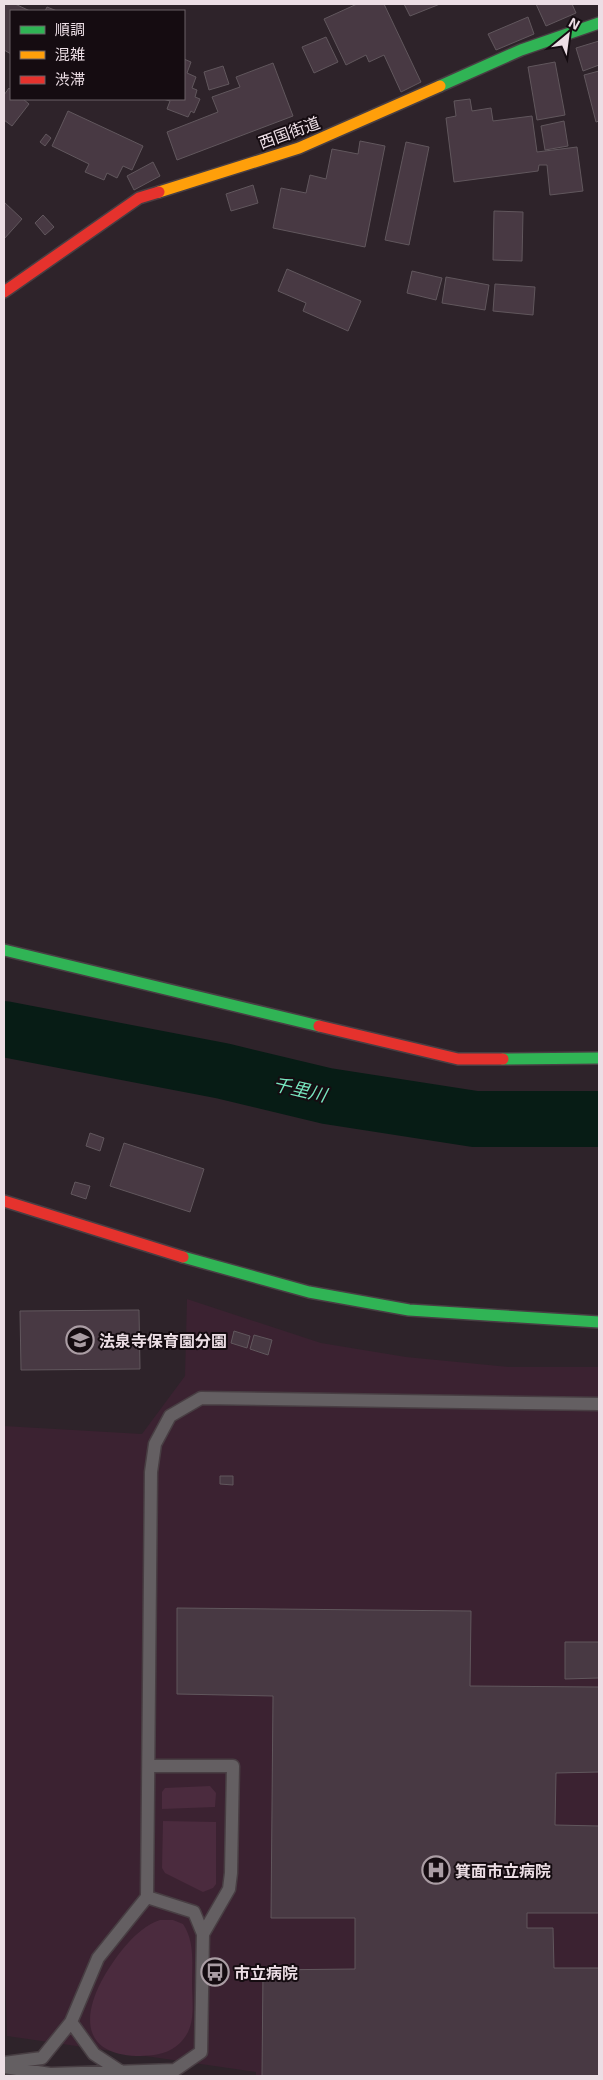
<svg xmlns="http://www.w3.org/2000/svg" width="603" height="2080" viewBox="0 0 603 2080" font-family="'Exo 2','Noto Sans JP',sans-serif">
<rect width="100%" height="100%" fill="#2e232a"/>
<path fill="#3b2231" d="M187,1299L321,1343L406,1357L509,1367H599V2076H256V2072L7,2036L4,1942V1426L142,1434L185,1376Z"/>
<path fill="#4b2b3e" d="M210,1786L216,1793L215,1807L162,1809V1792L165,1788Z
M163,1821L216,1822V1884L213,1888L203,1892L165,1873L162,1868Z
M160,1920H173L183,1924C195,1942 192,1963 192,1983C192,1999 195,2018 188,2032C177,2053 158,2056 136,2056C86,2054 81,2021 101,1982C113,1960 135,1928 160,1920Z"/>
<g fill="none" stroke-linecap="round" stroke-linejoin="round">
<path stroke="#071c15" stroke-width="56" d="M4,1029L223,1071L327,1096L475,1119H599"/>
</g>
<path fill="#483943" stroke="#61575d" d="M4,4H15L30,11H11V54L4,50Z
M357,4H384L421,82L401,92L384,55L369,62L366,55L346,65L324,19Z
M404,4H440L410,16Z
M536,4H572L576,13L546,26Z
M47,7L57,11H45Z
M528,17L534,34L496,50L488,34Z
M326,37L338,62L314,73L302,47Z
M599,41V65L583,71L576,48Z
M184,59L191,62L187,73L196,77L192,88L197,90L195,97L200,99L194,113L191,111L188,117L167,109L170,101L163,99H184Z
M555,62L565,115L537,120L528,67Z
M273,63L293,116L177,160L167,132L218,112L212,97L240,87L236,77Z
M223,66L229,84L209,90L204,72Z
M599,71V121L596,122L584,75Z
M9,88L11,90V99H23L29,104L12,126L4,120V95Z
M470,99L472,111L491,108L493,121L532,116L537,152L577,147L583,191L550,195L547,165H539L538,171L454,182L446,118L456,116L454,101Z
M68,111L143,146L132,170L123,166L117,178L107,173L104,180L85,172L89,164L52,146Z
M564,121L568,146L545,150L541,126Z
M46,134L51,138L45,146L40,142Z
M360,141L385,146L365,247L273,228L281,188L306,193L310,175L326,179L332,149L358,154Z
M406,142L429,147L409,245L385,240Z
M153,162L160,176L134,190L127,176Z
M253,185L258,203L231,211L226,194Z
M4,202L22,219L4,239Z
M494,211L523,212L522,261L493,260Z
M43,215L54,227L45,235L35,223Z
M287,269L361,301L348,331L303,311L306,303L278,291Z
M412,271L442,278L436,300L407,293Z
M446,277L489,285L485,310L442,303Z
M495,284L535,287L533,315L493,311Z
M90,1133L104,1138L100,1151L86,1146Z
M124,1143L204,1169L190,1212L110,1186Z
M75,1182L90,1186L86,1199L71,1194Z
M139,1310L140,1369L21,1370L20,1311Z
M234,1331L250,1336L247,1348L231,1343Z
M254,1335L272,1340L268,1355L250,1349Z
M220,1476H233V1485L220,1484Z
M177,1608L471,1611L470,1686L599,1687V1772L556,1773L555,1825L599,1826V1913H527V1928H553L554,1968H599V2076H262L263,1970L355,1969V1918H271L273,1696L177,1694Z
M565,1642H599V1678L565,1679Z"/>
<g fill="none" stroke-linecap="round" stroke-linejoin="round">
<g stroke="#483e43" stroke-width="15">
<path id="lane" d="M149,1766H233L231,1873L229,1889L203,1934
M147,1897L151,1472L155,1444L170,1416L201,1398L599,1404
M71,2022L94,2054L123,2073
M4,2063L42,2058L71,2022L98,1958L147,1897L194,1912L203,1934L201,2052L175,2070L50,2074L4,2067"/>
</g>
<g stroke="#483e43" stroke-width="14">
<path id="fast" d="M440,86L521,50L599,23
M4,950L319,1026
M503,1059L599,1058
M183,1257L309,1292L409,1310L599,1322"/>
</g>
<g stroke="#483e43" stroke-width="14">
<path id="slow" d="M159,192L299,148L440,86"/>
</g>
<g stroke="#483e43" stroke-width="14">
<path id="jam" d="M4,292L139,198L159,192
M319,1026L458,1059H503
M4,1201L183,1257"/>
</g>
<use href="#lane" stroke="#645f62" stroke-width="12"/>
<use href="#fast" stroke="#30b455" stroke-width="11"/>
<use href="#slow" stroke="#ff9f0a" stroke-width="11"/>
<use href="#jam" stroke="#e5322d" stroke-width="11"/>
</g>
<defs>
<g id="school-ring" transform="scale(1.4375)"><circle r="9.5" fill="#150c11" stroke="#aa9da4" stroke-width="1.5"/><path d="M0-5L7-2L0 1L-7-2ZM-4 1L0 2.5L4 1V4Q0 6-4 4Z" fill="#aa9da4"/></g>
<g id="hospital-ring" transform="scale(1.4375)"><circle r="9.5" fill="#150c11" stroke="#aa9da4" stroke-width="1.5"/><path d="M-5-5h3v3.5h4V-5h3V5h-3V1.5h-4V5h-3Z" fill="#aa9da4"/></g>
<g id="bus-ring" transform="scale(1.4375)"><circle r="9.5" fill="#150c11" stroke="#aa9da4" stroke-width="1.5"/><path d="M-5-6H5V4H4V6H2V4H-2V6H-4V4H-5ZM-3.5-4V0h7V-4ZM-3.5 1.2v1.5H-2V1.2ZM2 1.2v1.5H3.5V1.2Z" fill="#aa9da4"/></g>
</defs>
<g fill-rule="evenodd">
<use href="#school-ring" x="80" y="1340"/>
<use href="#hospital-ring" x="436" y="1870"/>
<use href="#bus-ring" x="215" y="1972"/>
</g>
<g text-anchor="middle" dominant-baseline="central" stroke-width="4" stroke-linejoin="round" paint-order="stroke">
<g font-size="16" fill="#ecdee5" stroke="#150c11">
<text transform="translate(289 132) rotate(-20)">西国街道</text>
</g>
<g font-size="16" font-weight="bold" fill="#ecdee5" stroke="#150c11" text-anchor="start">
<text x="99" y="1340">法泉寺保育園分園</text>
<text x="455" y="1870">箕面市立病院</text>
<text x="234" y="1972">市立病院</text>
</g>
<g font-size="18" font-style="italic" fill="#77e4be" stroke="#150c11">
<text transform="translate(300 1089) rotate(13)">千里川</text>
</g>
</g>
<rect width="603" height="2080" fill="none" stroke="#ecdee5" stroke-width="10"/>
<rect x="10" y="10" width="175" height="90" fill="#150c11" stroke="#6b6066"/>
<rect x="20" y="26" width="25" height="8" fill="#30b455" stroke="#6b6066"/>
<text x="55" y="35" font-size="15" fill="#ecdee5">順調</text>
<rect x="20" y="51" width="25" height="8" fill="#ff9f0a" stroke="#6b6066"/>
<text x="55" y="60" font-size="15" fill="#ecdee5">混雑</text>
<rect x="20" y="76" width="25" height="8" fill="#e5322d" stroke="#6b6066"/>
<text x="55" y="85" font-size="15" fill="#ecdee5">渋滞</text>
<g transform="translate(568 35) rotate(29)" stroke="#150c11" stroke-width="4" paint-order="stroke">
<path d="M0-4L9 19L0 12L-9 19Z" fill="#ecdee5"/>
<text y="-8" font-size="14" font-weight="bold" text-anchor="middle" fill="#ecdee5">N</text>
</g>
</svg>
